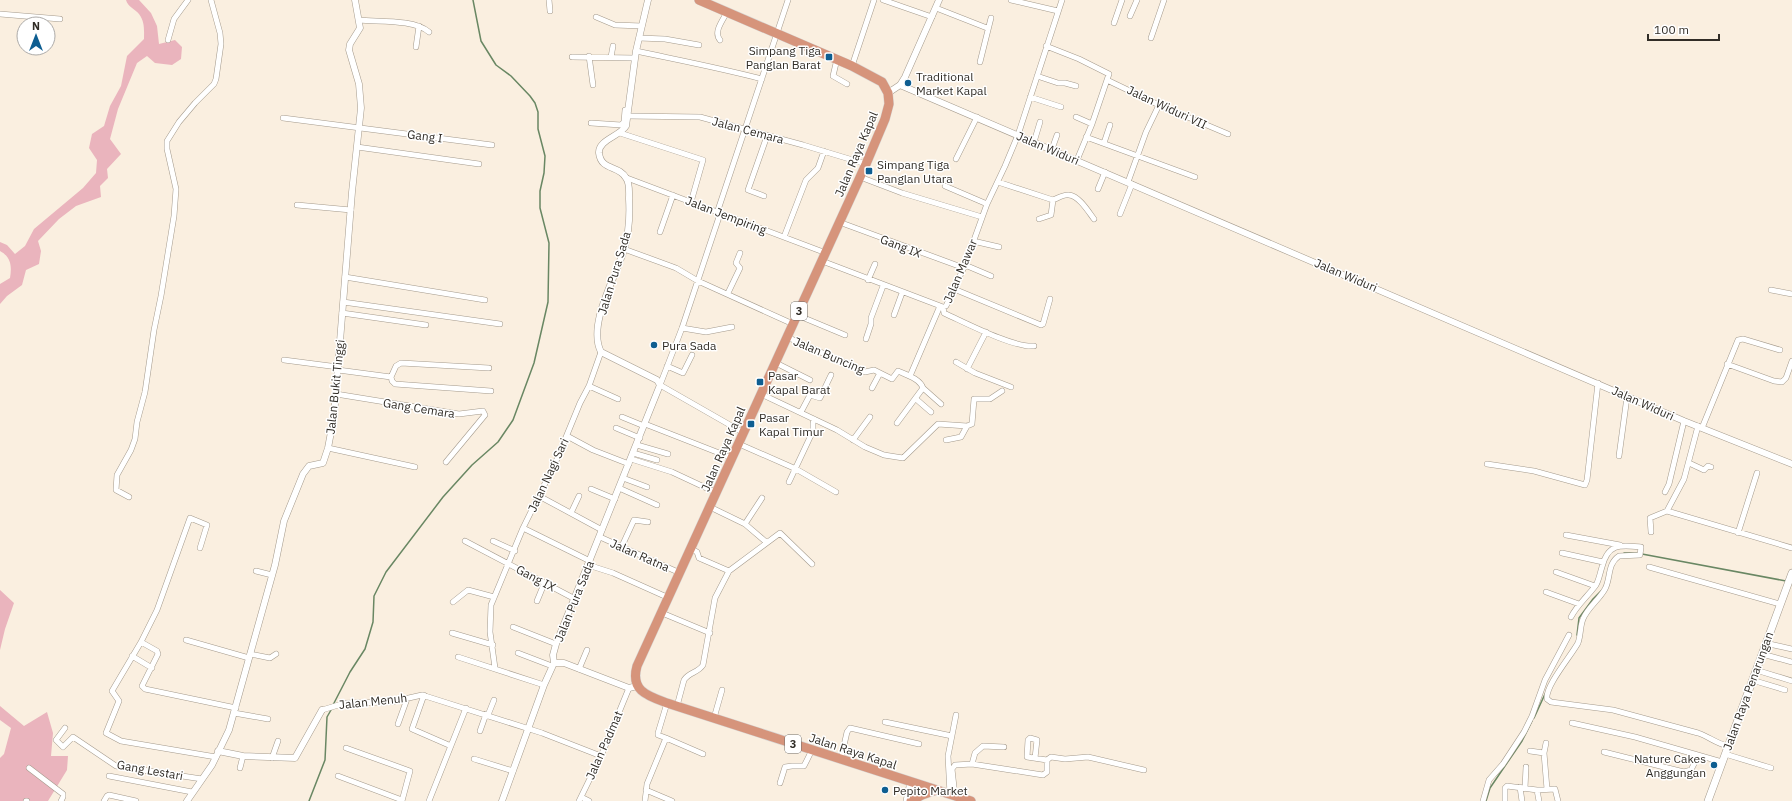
<svg xmlns="http://www.w3.org/2000/svg" width="1792" height="801" viewBox="0 0 1792 801" font-family="'IBM Plex Sans',sans-serif">
<rect width="100%" height="100%" fill="#faefe0"/>
<path fill="#eab4bd" d="M126,0H139L151,13L157,26L159,44L175,40L182,47L181,59L172,65L155,63L147,56L137,63L118,109L110,139L121,154L107,169L108,178L100,186L101,197L76,206L59,219L38,241L41,251L39,264L26,270L22,285L7,296L0,304V284L10,278C12,266 11,257 0,251V242L7,245L15,254L25,246L34,229L83,188L96,173L97,160L89,148L92,134L104,126L110,106L121,86L127,56L144,39C144,30 145,22 139,14C135,9 128,7 126,0Z
M0,590L14,603L5,629L0,650Z
M0,706L24,726L47,712L53,733L51,756H68L67,770L48,801H0V758L4,754L11,728L0,720Z"/>
<g fill="none" stroke-linecap="round" stroke-linejoin="round">
<path stroke="#698763" stroke-width="1.5" d="M1624,553H1639
M1642,554L1786,581
M1577,635L1579,618L1593,599L1601,591
M333,705L350,672L365,649L373,622L374,596L386,572L443,497L472,465L498,442L513,420L534,363L548,302L549,243L540,208V191L544,173L545,156L538,129V112L535,103L530,96L511,76L496,65L481,41L473,0
M1534,718L1545,694
M309,801L325,760L327,717L331,710
M1486,801L1490,788L1522,741L1532,721"/>
<g stroke="#a49a8c" stroke-width="6">
<path id="minor" d="M549,0L550,11
M883,0L932,17
M1011,0L1058,11
M936,8L987,28
M0,14L60,19
M1130,16L1137,0
M596,17L615,25L642,26
M359,20C379,22 414,19 429,32
M1114,23L1122,0
M639,38L665,39L699,45
M1151,38L1164,0
M168,40L174,19L188,0
M720,40C713,32 723,20 727,12
M1046,46L1079,59L1109,74L1092,124L1077,160
M416,47L419,26
M636,51C678,60 720,68 762,79
M589,56L593,85
M572,57L635,58
M611,57L613,46
M837,59L833,76L847,84
M980,62L991,18
M852,66L874,0
M1037,76L1058,83H1065L1076,86
M1107,80L1159,105L1228,134
M1030,97L1061,107
M628,116L700,117L803,145L866,164
M1076,117L1092,124
M283,118L492,145
M591,123L621,125L624,122L625,110H628
M620,133L703,160L691,202
M1086,137L1195,177
M1034,142L1040,122
M1104,143L1110,125
M357,147L479,164
M1052,149L1057,135
M956,159L977,117
M860,177L902,193L982,217
M627,178L826,253
M998,182L1053,200C1058,198 1064,194 1069,195C1079,196 1088,211 1094,219
M1128,182L1146,132L1159,105
M945,186L987,204
M1098,189L1105,172
M764,196L748,190L767,136
M297,205L351,210
M717,213L788,0
M720,214L682,328L660,385L744,433
M1120,214L1132,184
M1039,219L1051,215L1053,200
M839,222L964,268
M660,232L673,195
M784,237L806,180L818,168L824,151
M973,241L999,247
M624,249L676,268L698,281L793,324
M822,261L943,307L946,306L965,265L987,204L1005,166L1018,135L1062,0
M965,265L991,276
M345,277L485,300
M868,280L875,264
M954,289L1041,325L1043,324L1050,299
M1771,290L1792,294
M728,293L740,268L736,263L740,253
M343,302L500,324
M943,307L944,313L946,314C966,323 1014,348 1034,346
M342,313L426,325
M797,315L845,335
M894,315L902,293
M682,328L706,332L732,327
M787,337L865,372L874,370L892,379L898,371C907,375 920,379 923,388L897,423
M866,339L871,324V318L883,286
M284,360L338,367
M956,362L975,373L1011,387
M776,363L810,380
M1727,364L1774,381L1782,382L1786,378L1792,361
M667,366L683,373L692,355
M967,369L986,332
M338,370L391,377L396,366L401,363L489,368
M910,376L940,306
M391,377L392,381L395,384L491,391
M589,386L618,399
M872,388L880,373
M923,388L941,404
M336,394L459,414L483,411L485,415L446,462
M761,394L837,430L865,447L884,455L903,458L938,424L967,426L972,424L974,399H990L1002,391
M916,399L931,412
M801,412L810,395L820,398L831,375
M622,417L644,426
M645,424L732,458
M1698,426L1684,479L1667,511L1792,548
M616,428L640,438
M1702,428L1738,340L1743,339L1780,350
M567,436L593,450L629,464
M853,440L870,417
M946,440L961,437L967,426
M739,444L796,469L836,492
M637,445L668,454
M328,448L415,467
M633,453L657,460
M1619,456L1627,397
M631,459L672,472L717,493
M1689,463L1704,470L1708,466L1711,467
M1487,464L1534,471L1585,485L1587,480L1598,383
M623,478L647,487
M789,482L813,431V423L814,419
M619,488L657,505
M591,489L615,499
M1665,492L1669,484L1684,421
M539,496L602,530
M129,497L116,490L117,475L131,450L135,439L137,422L145,392L154,330L161,296L174,216L176,189L167,149V141L179,122L195,103L214,84L216,79L221,44L220,33L211,0
M710,507L745,524L766,542
M571,513L579,496
M745,524L762,498
M523,528L590,561
M1651,532L1650,518L1667,511
M1738,533L1757,473
M1566,535L1620,545
M600,537L680,573
M465,541L575,599
M493,541L515,551
M622,546L634,520L648,522
M200,548L207,525L190,518L157,610L141,642L157,651L158,654L142,686L145,689L236,708
M691,549L697,552L699,558L729,571L780,533L812,564
M1562,553L1603,562
M588,565L613,573L669,598
M1649,567L1780,604
M256,571L272,575
M1556,572L1595,586
M1546,592L1579,604
M537,601L544,584
M453,602L468,590L494,597
M662,613L710,633
M1571,617C1577,605 1588,596 1596,585C1599,580 1600,573 1602,567C1608,543 1620,545 1641,547L1640,555L1619,556C1607,564 1611,578 1605,589C1599,600 1588,607 1583,619C1580,626 1581,635 1578,643C1571,656 1545,686 1547,699L1551,702L1613,710L1698,733C1710,737 1715,743 1728,746
M513,627L556,644
M452,633L493,645
M186,640L249,658
M141,642L112,691L119,701L106,733L121,741L216,757
M1765,643L1792,649
M518,653L552,666
M250,654L270,658L276,654
M1762,654L1792,662
M132,656L152,668
M458,657L544,685
M495,668L490,632L491,605L523,528L557,459L580,403L589,386L601,352
M579,669L587,650
M1756,670L1792,681
M1752,680L1785,690
M424,695L412,729L451,746
M677,706L684,680C689,672 698,673 703,665L715,598L729,571
M322,710L345,703L391,702L422,695L542,733L601,756
M234,713L268,719
M488,715L494,700
M714,718L722,690
M885,722L952,736
M1572,723L1635,737L1722,762
M398,724L407,699
M65,728L56,740L63,747L73,737L116,766L202,779
M480,731L486,714
M666,738L703,754
M1546,743L1544,753L1547,789
M346,748L410,771L402,801
M1530,751L1544,753
M1604,752L1684,772L1691,770L1698,756
M1725,754L1771,768
M272,758L278,741
M1035,758L1037,740L1030,738L1028,740L1027,757L1047,760L1051,757L1065,759L1088,757L1144,770
M474,759L513,771
M841,759L847,732L850,728L919,744
M972,764L975,753L983,746L1004,747
M29,768L63,794V797L61,801
M240,768L243,756
M109,776L192,792
M338,776L402,800
M780,783L785,767L792,766H804L812,750
M1520,787L1522,801
M1525,788L1526,767
M646,790L672,801
M1537,790L1539,801
M950,794L948,756L956,715
M955,796L952,769L955,765L972,764L1043,775L1047,772V760
M581,797L589,801
M26,801H27
M104,801L107,796L109,795L136,801
M429,801L466,708
M579,801L601,756L629,688
M645,801L647,784L666,738L658,735V733L667,703
M1483,801L1489,780L1503,764L1524,732L1532,716L1545,680L1569,635
M1505,801V788L1507,786L1537,790L1555,789L1558,801"/>
</g>
<g stroke="#a49a8c" stroke-width="7">
<path id="tertiary" d="M900,85L1684,421L1792,464
M888,93L900,85L905,77L939,0
M554,663L553,655L556,644L660,385L657,380L601,352C587,325 616,276 624,250C629,233 630,216 629,199C629,193 630,183 626,178C619,165 601,171 599,153C598,140 620,136 626,126L636,51L648,0
M218,751L243,756L295,758L322,710
M187,801L212,765L229,730L275,565L284,521L303,474L309,466L323,463L328,448L334,416L352,192L361,108L359,84L349,50L350,44L360,28L355,0
M502,801L544,685L554,663H564L629,688L637,686"/>
</g>
<g stroke="#a49a8c" stroke-width="8">
<path id="secondary" d="M907,801L911,782
M1708,801L1792,573"/>
</g>
<g stroke="#d6d5d4" stroke-width="10">
<path id="trunk" d="M699,0L852,66L882,82L888,93L889,104L885,119L866,164L637,666C630,691 648,696 667,703L971,801
M911,801L922,795L936,790"/>
</g>
<use href="#minor" stroke="#fff" stroke-width="5"/>
<use href="#tertiary" stroke="#fff" stroke-width="6"/>
<use href="#secondary" stroke="#fff" stroke-width="7"/>
<use href="#trunk" stroke="#d6947b" stroke-width="9"/>
</g>
<g fill="#0e5e91" stroke="#fff" stroke-width="1.5">
<rect x="825" y="53" width="8" height="8" rx="2"/>
<circle cx="908" cy="83" r="4"/>
<rect x="865" y="167" width="8" height="8" rx="2"/>
<circle cx="654" cy="345" r="4"/>
<rect x="756" y="378" width="8" height="8" rx="2"/>
<rect x="747" y="420" width="8" height="8" rx="2"/>
<circle cx="1714" cy="765" r="4"/>
<circle cx="885" cy="790" r="4"/>
</g>
<g text-anchor="middle" dominant-baseline="central" stroke-width="3" stroke-linejoin="round" paint-order="stroke">
<g fill="#fff" stroke="#6f6c68" stroke-width="1">
<rect x="791" y="302" width="16" height="18" rx="3"/>
<rect x="785" y="735" width="16" height="18" rx="3"/>
</g>
<g font-size="11" font-weight="bold" fill="#312d27">
<text x="799" y="311">3</text>
<text x="793" y="744">3</text>
</g>
<g font-size="12" fill="#312d27" stroke="#fff" text-anchor="start">
<text x="821" y="50" text-anchor="end">Simpang Tiga<tspan x="821" dy="14">Panglan Barat</tspan></text>
<text x="916" y="76">Traditional<tspan x="916" dy="14">Market Kapal</tspan></text>
<text x="877" y="164">Simpang Tiga<tspan x="877" dy="14">Panglan Utara</tspan></text>
<text x="662" y="345">Pura Sada</text>
<text x="768" y="375">Pasar<tspan x="768" dy="14">Kapal Barat</tspan></text>
<text x="759" y="417">Pasar<tspan x="759" dy="14">Kapal Timur</tspan></text>
<text x="1706" y="758" text-anchor="end">Nature Cakes<tspan x="1706" dy="14">Anggungan</tspan></text>
<text x="893" y="790">Pepito Market</text>
</g>
<g font-size="12" fill="#312d27" stroke="#fff">
<text transform="translate(1167 107) rotate(25)">Jalan Widuri VII</text>
<text transform="translate(748 130) rotate(15)">Jalan Cemara</text>
<text transform="translate(425 136) rotate(7)">Gang I</text>
<text transform="translate(1048 148) rotate(23)">Jalan Widuri</text>
<text transform="translate(856 154) rotate(-67)">Jalan Raya Kapal</text>
<text transform="translate(726 215) rotate(21)">Jalan Jempiring</text>
<text transform="translate(901 246) rotate(21)">Gang IX</text>
<text transform="translate(960 271) rotate(-67)">Jalan Mawar</text>
<text transform="translate(614 273) rotate(-73)">Jalan Pura Sada</text>
<text transform="translate(1346 275) rotate(23)">Jalan Widuri</text>
<text transform="translate(829 355) rotate(23)">Jalan Buncing</text>
<text transform="translate(335 387) rotate(-84)">Jalan Bukit Tinggi</text>
<text transform="translate(1643 403) rotate(24)">Jalan Widuri</text>
<text transform="translate(419 408) rotate(9)">Gang Cemara</text>
<text transform="translate(723 449) rotate(-66)">Jalan Raya Kapal</text>
<text transform="translate(548 475) rotate(-65)">Jalan Nagi Sari</text>
<text transform="translate(640 555) rotate(24)">Jalan Ratna</text>
<text transform="translate(536 578) rotate(28)">Gang IX</text>
<text transform="translate(574 601) rotate(-68)">Jalan Pura Sada</text>
<text transform="translate(1748 691) rotate(-70)">Jalan Raya Penarungan</text>
<text transform="translate(373 701) rotate(-6)">Jalan Menuh</text>
<text transform="translate(604 745) rotate(-66)">Jalan Padmat</text>
<text transform="translate(853 751) rotate(18)">Jalan Raya Kapal</text>
<text transform="translate(150 770) rotate(10)">Gang Lestari</text>
</g>
</g>
<g transform="translate(36 36)"><circle r="19" fill="#ffffff" stroke="#adaba9"/>
<path d="M0-3L7 15L0 10L-7 15Z" fill="#0e5e91"/>
<text y="-6" font-size="11" font-weight="bold" text-anchor="middle" fill="#312d27">N</text>
</g>
<path d="M1648 34v6h71v-6" fill="none" stroke="#312d27" stroke-width="2"/>
<text x="1654" y="34" font-size="12" fill="#312d27" stroke="#ffffff" stroke-width="3" paint-order="stroke">100 m</text>
</svg>
